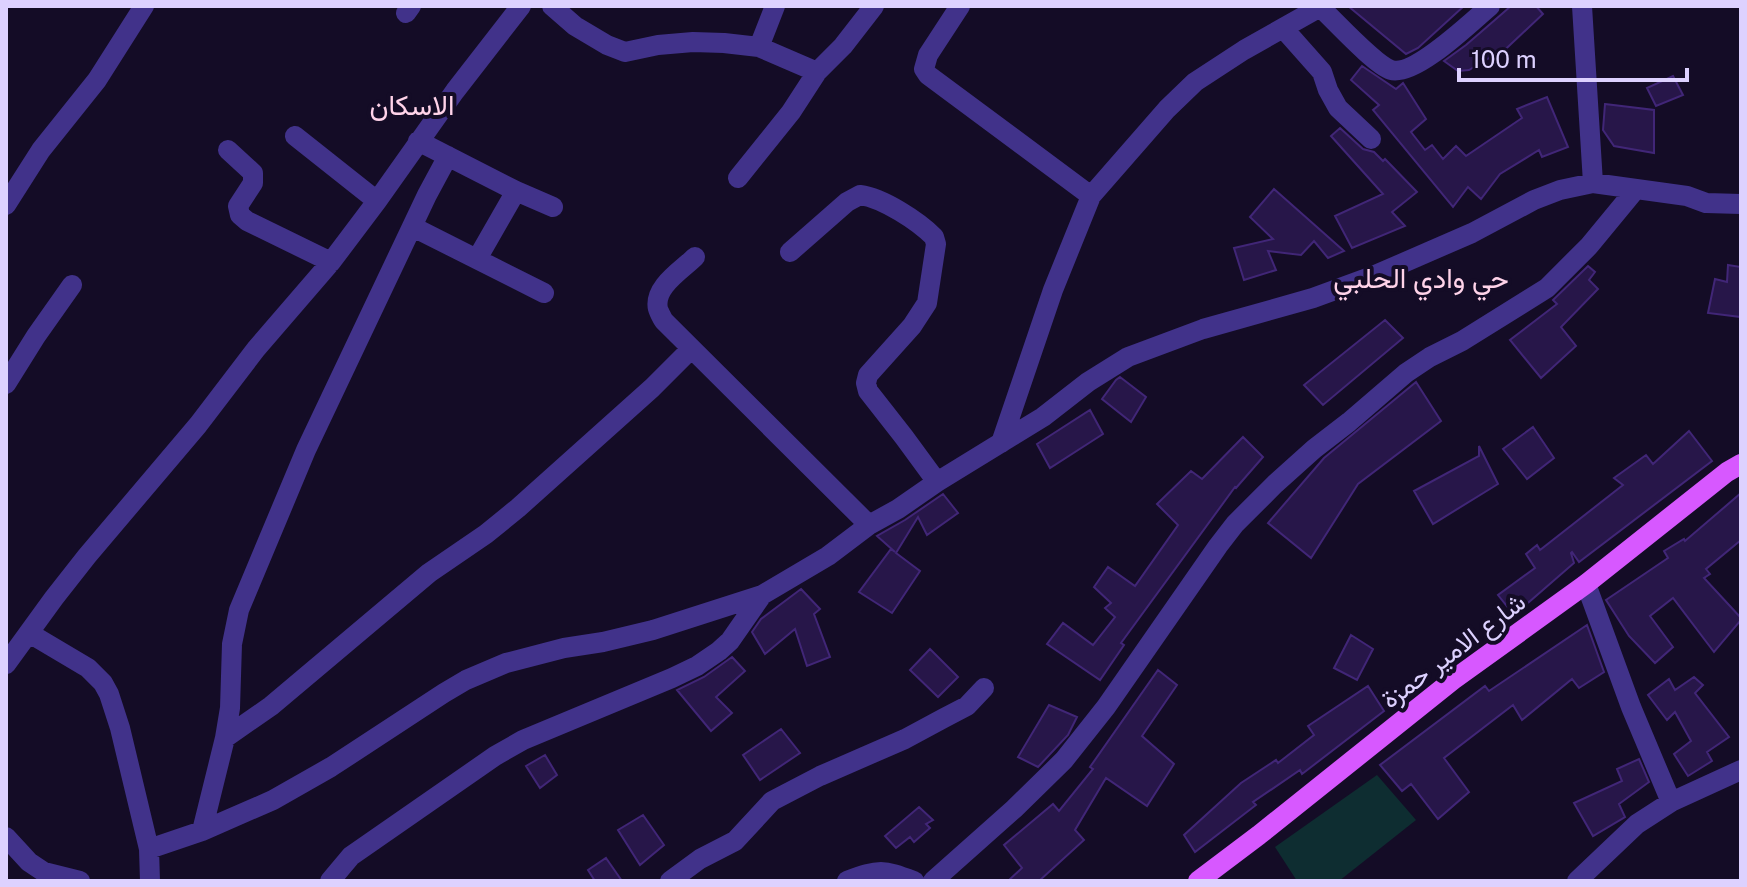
<svg xmlns="http://www.w3.org/2000/svg" width="1747" height="887" viewBox="0 0 1747 887" font-family="'Public Sans',Vazirmatn,sans-serif">
<rect width="100%" height="100%" fill="#140c26"/>
<path fill="#0e2d31" d="M1377,775L1416,820L1339,881H1297L1275,847Z"/>
<path fill="#271649" stroke="#412677" stroke-width="2" d="M1348,6H1464L1418,48L1406,54Z
M1511,6H1536L1543,14L1494,60L1491,57L1469,70L1458,71L1444,61L1466,45Z
M1362,66L1396,89L1403,83L1426,119L1411,132L1425,150L1432,145L1443,159L1456,146L1466,156L1522,118L1517,109L1547,97L1568,147L1542,157L1539,150L1500,174L1481,199L1468,187L1453,207L1373,110L1379,105L1351,80Z
M1673,76L1683,95L1656,106L1647,88Z
M1605,104L1654,110V153L1614,146L1603,130Z
M1340,128L1363,149L1374,152L1383,161L1385,159L1417,192L1392,212L1405,226L1352,248L1335,216L1383,194L1331,136Z
M1274,189L1344,251L1328,258L1314,241L1301,255L1268,251L1276,270L1244,280L1234,248L1273,239L1250,217Z
M1728,265L1741,267V317L1708,313L1715,279L1727,282Z
M1588,266L1595,272L1589,280L1598,289L1561,327L1576,346L1541,378L1510,340L1557,304L1553,300Z
M1385,320L1403,338L1323,405L1304,385Z
M1120,377L1146,397L1131,422L1102,399L1116,380Z
M1416,382L1441,421L1358,484L1311,558L1268,523L1324,458Z
M1090,410L1103,434L1050,468L1037,444Z
M1533,427L1554,458L1527,479L1503,449Z
M1689,431L1712,461L1579,562L1572,552L1571,553L1574,563L1514,615L1498,595L1535,568L1526,554L1537,545L1540,550L1623,485L1614,478L1646,455L1653,464Z
M1243,437L1263,457L1236,488L1235,487L1121,643L1124,645L1100,680L1047,644L1063,623L1093,645L1115,617L1105,608L1111,603L1094,587L1108,567L1135,586L1178,525L1157,504L1191,471L1202,479Z
M1479,446L1498,484L1433,524L1414,491L1479,456Z
M1741,493V540L1706,569L1710,574L1704,578L1741,618V620L1714,652L1673,598L1650,616L1673,647L1655,663L1629,636L1606,600L1668,558L1664,551L1684,539L1685,541Z
M943,494L958,513L927,535L918,517L896,553L920,571L892,613L859,592L891,549L895,552L877,536L905,520Z
M801,589L820,609L814,614L830,657L807,666L795,629L765,654L752,632L761,619Z
M1587,625L1604,672L1579,688L1572,679L1522,720L1513,705L1444,758L1469,792L1438,819L1411,784L1402,791L1380,765L1485,686L1489,691Z
M1351,635L1373,649L1357,680L1334,668Z
M930,649L958,677L938,697L910,670Z
M732,657L745,671L716,697L732,713L711,731L677,690L704,677Z
M1158,670L1177,685L1142,736L1174,764L1147,806L1106,778L1075,830L1084,840L1039,881H1008L1022,868L1004,845L1053,804L1059,811L1093,769L1090,767Z
M1694,677L1703,685L1695,693L1729,737L1707,752L1712,761L1688,776L1674,754L1691,741L1675,712L1667,720L1648,695L1669,679L1675,690Z
M1368,686L1384,711L1302,774L1300,770L1253,802L1256,805L1195,852L1184,835L1241,783L1276,760L1278,763L1314,735L1308,726Z
M1049,705L1077,717L1068,735L1038,767L1018,757Z
M781,729L800,753L760,780L743,755Z
M545,755L557,775L540,788L526,766Z
M1639,759L1649,782L1619,804L1625,817L1593,836L1574,803L1622,781L1617,769Z
M919,807L933,820L926,824L930,828L914,842L910,837L896,848L885,836Z
M643,815L664,845L640,865L618,830Z
M606,858L622,881H595L588,870Z"/>
<g fill="none" stroke-linecap="round" stroke-linejoin="round">
<path stroke="#41328a" stroke-width="20" d="M552,6L575,26L607,45L625,52L658,45L693,42L724,43L759,47L817,72
M960,6L928,55L924,69L928,75L1091,196
M1582,6L1593,183
M1320,7C1335,21 1375,65 1391,70C1415,77 1471,22 1490,6
M406,13L411,6
M1283,28L1322,72L1328,90L1338,108L1371,139
M759,47L775,6
M295,136L377,201
M418,141L516,191L553,207
M228,150L253,173V183L238,206L240,215L247,221L331,262
M738,178L791,112L817,72L843,46L874,6
M6,205L41,150L97,80L144,6
M413,227L544,293
M790,252L847,202L860,195C883,198 918,221 934,237L936,244L927,303L912,326L868,375L866,383L868,391L904,437L937,482
M695,257C682,270 653,287 658,309C658,310 663,320 664,321L869,525
M477,259L516,191
M6,384L36,336L72,285
M1001,443L1053,290L1091,196L1167,109L1195,82L1244,50L1322,6
M1586,584L1631,707L1671,802
M29,633L88,668L103,683L109,694L120,728L149,849L150,881
M6,664L54,598L87,556L198,425L256,349L331,262L377,201L455,91L521,6
M225,738L271,706L429,573L486,534L518,508L652,388L691,349
M202,831L225,738L230,708L232,644L239,610L306,450L427,195L448,156
M6,837L29,862L44,872L80,881
M149,849L202,831L273,800L331,767L444,693L466,680L506,663L564,648L603,642L653,630L762,595L828,556L869,525L898,509L937,482L1043,417L1088,382L1128,357L1203,329L1313,298L1373,276L1472,233L1534,200L1560,190L1593,183L1687,196L1706,203L1741,204
M330,881L351,856L495,756L523,740L672,678L697,666L719,651L730,641L762,595
M670,881L700,859L735,841L772,801L820,776L905,739L944,718L967,706L984,688
M847,881C880,869 882,869 914,881
M933,881L1014,809L1064,760L1106,707L1218,546L1235,524L1275,484L1314,449L1349,422L1406,373L1430,357L1462,341L1547,288L1589,246L1636,189
M1577,881L1637,824L1671,802L1741,770"/>
<path stroke="#d758ff" stroke-width="20" d="M1198,881L1259,835L1453,680L1586,584L1727,472L1741,464"/>
</g>
<g text-anchor="middle" dominant-baseline="central" stroke-width="8" stroke-linejoin="round" paint-order="stroke">
<g font-size="26" fill="#ddd1ff" stroke="#140c26">
<text transform="translate(1453 650) rotate(-37)">شارع الامير حمزة</text>
</g>
<g font-size="28" fill="#ffd3e9" stroke="#140c26">
<text x="412" y="104">الاسكان</text>
<text x="1421" y="277">حي وادي الحلبي</text>
</g>
</g>
<rect width="1747" height="887" fill="none" stroke="#ddd1ff" stroke-width="16"/>
<path d="M1459 68v12h228v-12" fill="none" stroke="#ddd1ff" stroke-width="4"/>
<text x="1471" y="68" font-size="24" fill="#ddd1ff" stroke="#140c26" stroke-width="6" paint-order="stroke">100 m</text>
</svg>
